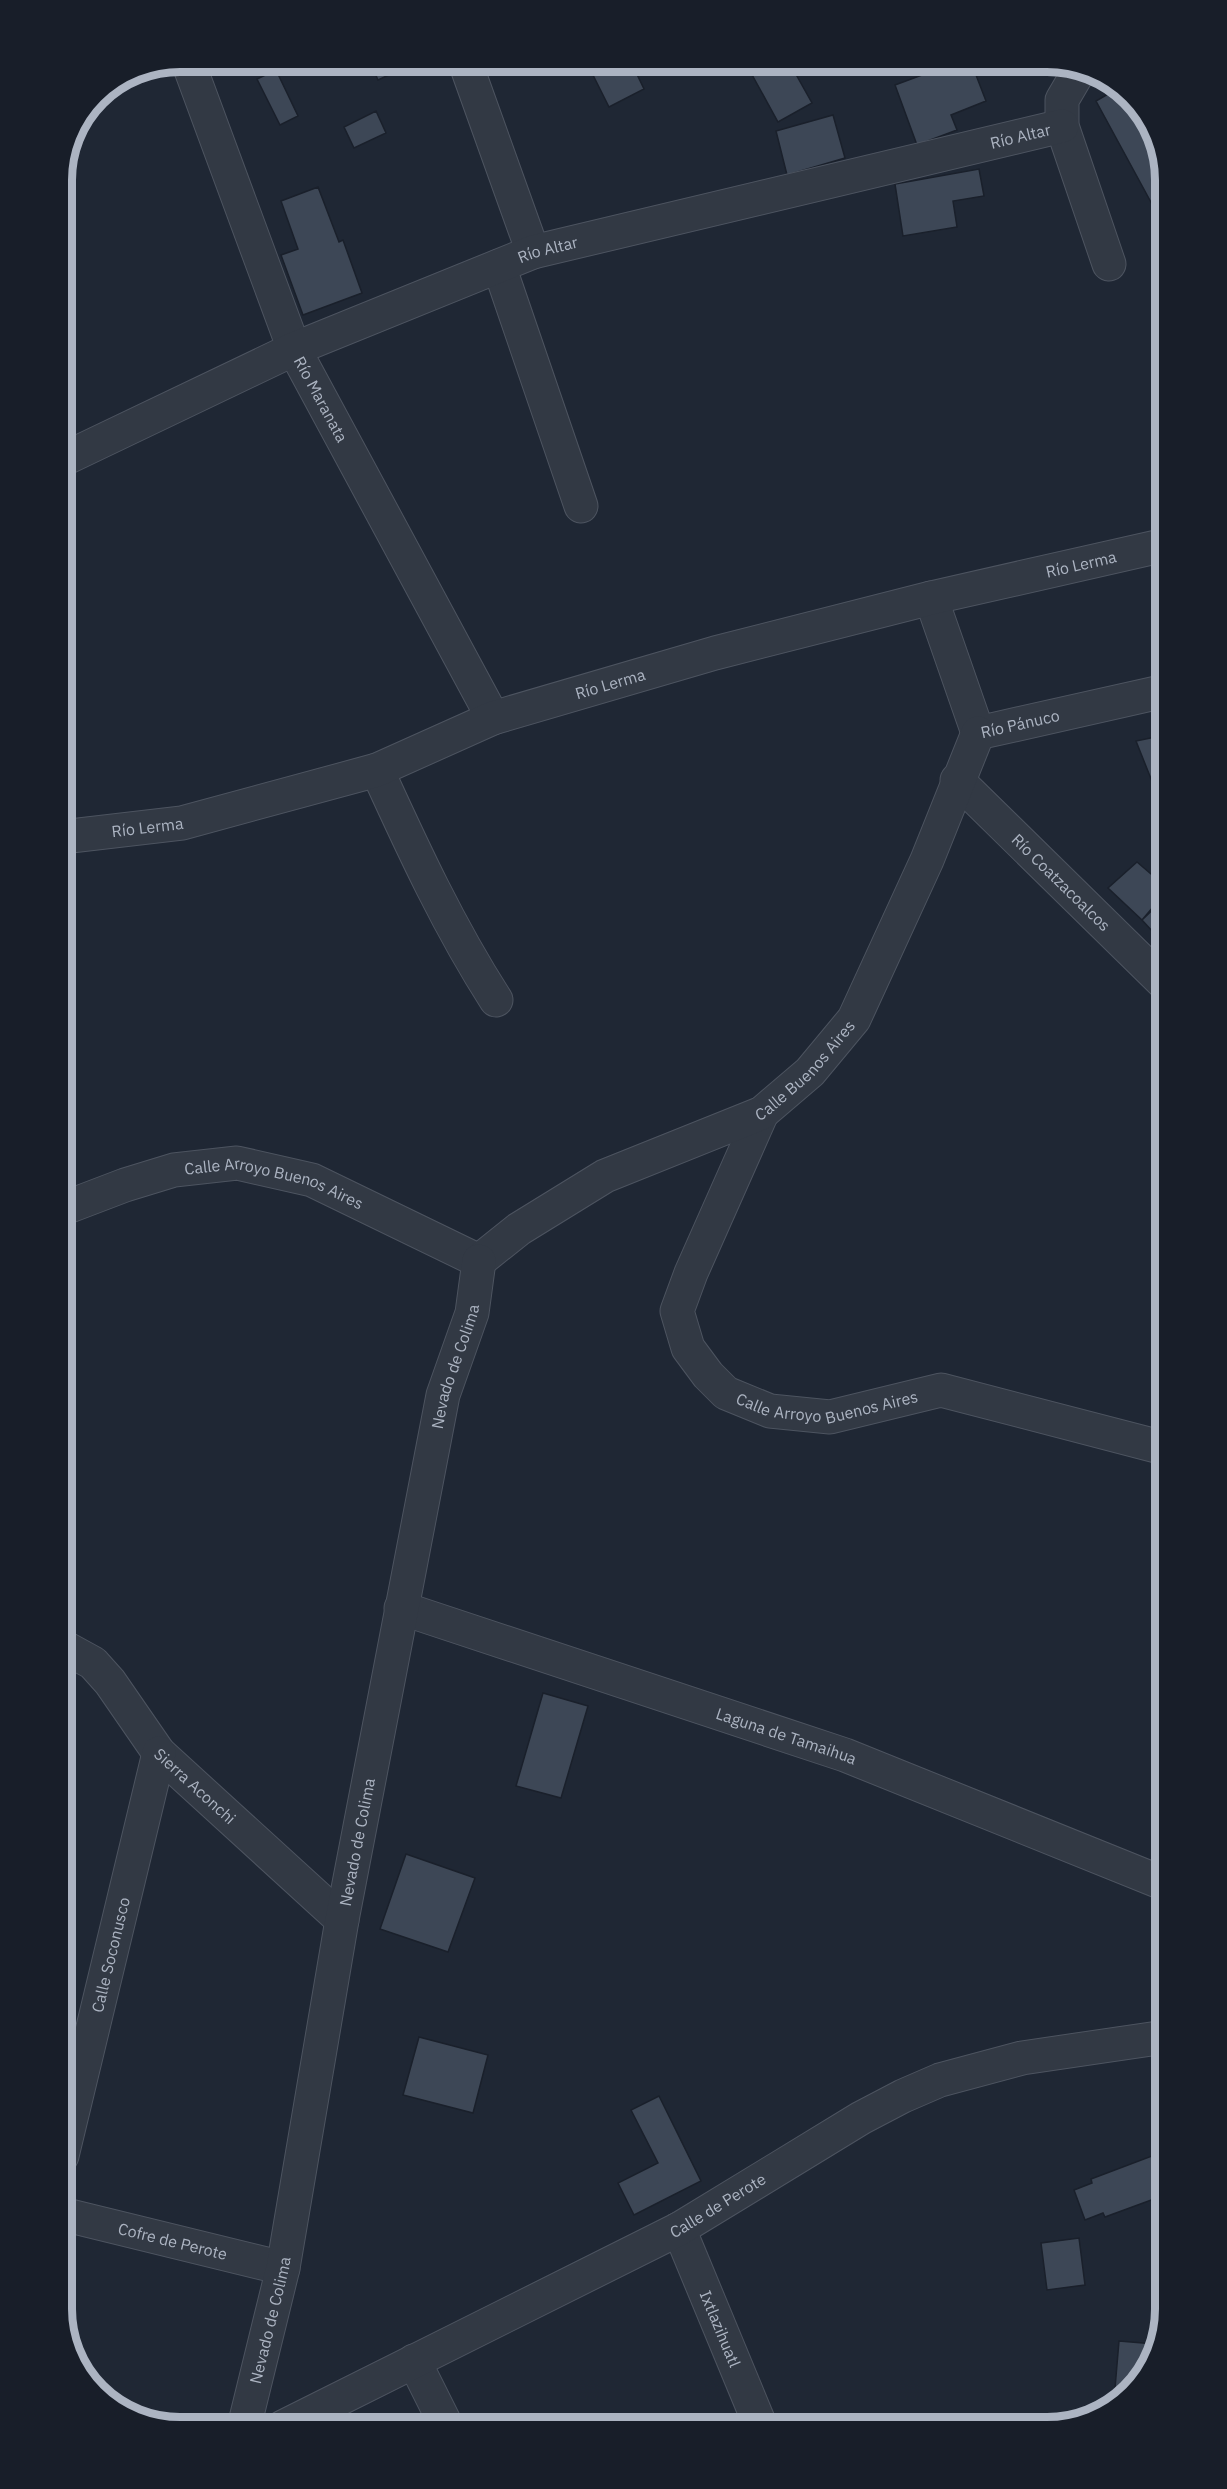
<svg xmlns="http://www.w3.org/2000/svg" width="1227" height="2489" viewBox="0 0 1227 2489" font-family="'IBM Plex Sans',sans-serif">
<rect width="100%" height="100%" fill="#1f2734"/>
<path fill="#3d4756" stroke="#1a202b" stroke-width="1.5" d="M252,62H285L254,68Z
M370,62H417L378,80Z
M631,62L644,89L609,107L587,63Z
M654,62H675L659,70Z
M745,62H789L812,103L778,122Z
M957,62H971L986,101L951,115L957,130L917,145L895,85Z
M276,70L298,116L280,125L257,79Z
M1120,87L1157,135L1166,180L1165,228L1096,101Z
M376,111L386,133L354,148L344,127Z
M833,115L845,158L787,175L776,131Z
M979,169L984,196L953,201L957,227L903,236L895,184Z
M318,187L339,242L343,240L362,293L303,315L281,255L298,249L281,201Z
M1165,735V798L1159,799L1136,741Z
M1137,862L1165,886V893L1142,920L1108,888Z
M1165,898V945L1142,920Z
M543,1693L588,1706L561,1798L516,1786Z
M406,1854L475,1878L448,1952L380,1929Z
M419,2037L488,2055L473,2113L403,2095Z
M659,2096L701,2181L634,2215L618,2183L658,2163L631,2110Z
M1165,2151V2195L1105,2217L1103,2213L1085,2220L1074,2190L1092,2183L1091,2179Z
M1079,2238L1085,2285L1047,2290L1041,2243Z
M1119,2341L1155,2344L1145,2375L1114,2400Z"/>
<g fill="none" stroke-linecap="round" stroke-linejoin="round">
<g stroke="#4d5460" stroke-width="35">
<g id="minor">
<path id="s1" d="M188,62L294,349L493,718"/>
<path d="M465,62L533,252"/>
<path d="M1079,71L1062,100V126L1109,264"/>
<path d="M499,266L581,506"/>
<path id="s2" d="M62,460L294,349L533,252L1062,126"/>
<path id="s3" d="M931,598L978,733L1165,691"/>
<path d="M377,770C413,849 449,927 496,1000"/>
<path id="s4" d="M957,780L1165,984"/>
<path id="s5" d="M62,837L182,823L377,770L493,718L715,653L931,598L1165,545"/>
<path id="s6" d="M762,1113L691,1273L677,1311L688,1348L708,1375L726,1393L770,1411L830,1417L941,1390L1164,1448"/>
<path id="s7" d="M62,1209L125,1185L174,1170L237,1163L312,1180L479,1261"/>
<path id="s8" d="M479,1261L519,1229L605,1176L762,1113L810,1072L854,1019L927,860L978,733"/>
<path id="s9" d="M401,1608L845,1755L1165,1884"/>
<path id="s10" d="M62,1646L93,1663L110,1682L159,1753L342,1920"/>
<path id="s11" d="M62,2156L159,1753"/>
<path id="s12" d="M62,2214L283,2268"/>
<path id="s13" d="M679,2229L761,2427"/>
<path d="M414,2361L447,2427"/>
<path id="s14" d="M244,2427L283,2268L342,1920L443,1395L472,1313L479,1261"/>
<path id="s15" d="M283,2427L679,2229L861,2118L903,2096L940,2080L1022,2058L1165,2037"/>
</g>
</g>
<use href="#minor" stroke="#323944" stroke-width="33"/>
</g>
<g text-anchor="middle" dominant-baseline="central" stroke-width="5" stroke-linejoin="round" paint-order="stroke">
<g font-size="16" fill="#acb4c2" stroke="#181e29">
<text stroke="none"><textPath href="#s2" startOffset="1016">Río Altar</textPath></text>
<text stroke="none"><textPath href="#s2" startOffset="530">Río Altar</textPath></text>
<text stroke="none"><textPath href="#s1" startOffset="363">Río Maranata</textPath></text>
<text stroke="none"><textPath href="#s5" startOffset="1058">Río Lerma</textPath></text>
<text stroke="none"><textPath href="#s5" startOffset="572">Río Lerma</textPath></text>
<text stroke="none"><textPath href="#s3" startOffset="186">Río Pánuco</textPath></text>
<text stroke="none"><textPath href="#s5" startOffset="86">Río Lerma</textPath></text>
<text stroke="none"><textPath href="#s4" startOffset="146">Río Coatzacoalcos</textPath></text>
<text stroke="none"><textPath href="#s8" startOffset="382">Calle Buenos Aires</textPath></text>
<text stroke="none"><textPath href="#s7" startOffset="222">Calle Arroyo Buenos Aires</textPath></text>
<text stroke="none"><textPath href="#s14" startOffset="1082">Nevado de Colima</textPath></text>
<text stroke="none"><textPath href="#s6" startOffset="418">Calle Arroyo Buenos Aires</textPath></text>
<text stroke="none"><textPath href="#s9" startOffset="406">Laguna de Tamaihua</textPath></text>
<text stroke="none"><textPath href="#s10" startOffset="196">Sierra Aconchi</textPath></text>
<text stroke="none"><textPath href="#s14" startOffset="596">Nevado de Colima</textPath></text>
<text stroke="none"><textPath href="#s11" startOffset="207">Calle Soconusco</textPath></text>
<text stroke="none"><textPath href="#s15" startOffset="488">Calle de Perote</textPath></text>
<text stroke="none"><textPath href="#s12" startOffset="114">Cofre de Perote</textPath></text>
<text stroke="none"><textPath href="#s14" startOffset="110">Nevado de Colima</textPath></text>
<text stroke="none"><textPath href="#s13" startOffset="108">Ixtlazihuatl</textPath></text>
</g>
</g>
<path d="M0 0H1227V2489H0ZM180 72H1047A108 108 0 0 1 1155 180V2309A108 108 0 0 1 1047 2417H180A108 108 0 0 1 72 2309V180A108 108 0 0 1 180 72Z" fill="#181e29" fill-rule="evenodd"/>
<path fill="none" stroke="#acb4c2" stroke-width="8" d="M180 72H1047A108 108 0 0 1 1155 180V2309A108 108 0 0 1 1047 2417H180A108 108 0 0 1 72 2309V180A108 108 0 0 1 180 72Z"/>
</svg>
